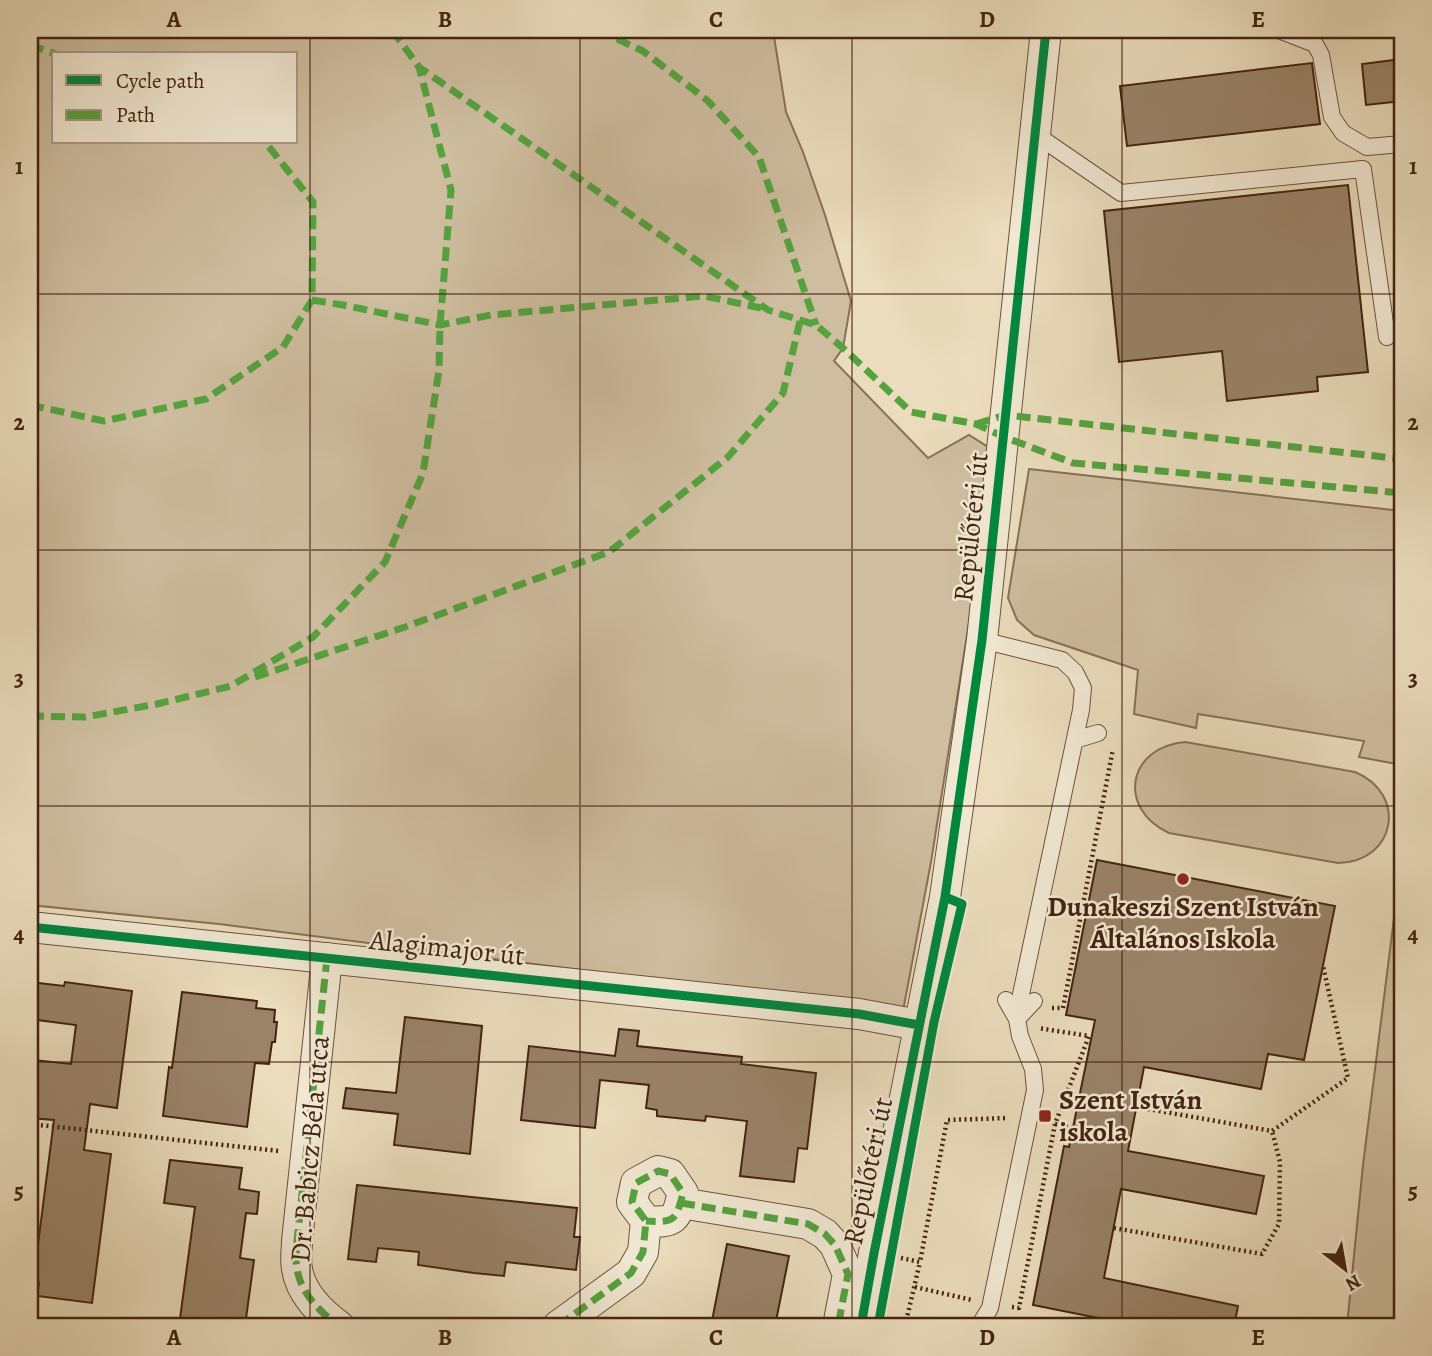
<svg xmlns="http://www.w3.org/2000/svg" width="1432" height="1356" viewBox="0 0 1432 1356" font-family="Alegreya,serif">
<rect width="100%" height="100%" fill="#eadcbc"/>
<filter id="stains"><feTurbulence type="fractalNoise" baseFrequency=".00286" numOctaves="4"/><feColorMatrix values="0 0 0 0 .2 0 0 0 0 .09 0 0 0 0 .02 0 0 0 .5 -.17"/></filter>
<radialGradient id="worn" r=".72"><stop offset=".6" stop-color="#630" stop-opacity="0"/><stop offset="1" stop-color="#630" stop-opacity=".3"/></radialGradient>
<path fill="#cebd9f" stroke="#897058" stroke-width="2" fill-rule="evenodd" d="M30,30H773L786,112L803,152L825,215L851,301L843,348L834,361L928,458L969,435L996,452L931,862L903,1011L219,924L30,905ZM54,54H296V142H54Z
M1029,469L1402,511V765L1359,757L1364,741L1198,714L1196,728L1134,714L1138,670L1034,635L1017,620L1008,598Z
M1185,742L1355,772C1408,794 1396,862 1338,863L1169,833C1116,808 1128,747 1185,742Z
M1402,854V1326H1347L1363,1165Z"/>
<path fill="#9a8369" stroke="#442310" stroke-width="2" d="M1402,59V101L1366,105L1362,64Z
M1312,63L1320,124L1127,146L1120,86Z
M1348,185L1368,372L1317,377L1318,391L1227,401L1222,351L1119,362L1104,211Z
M1097,860L1335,906L1304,1060L1268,1054L1261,1089L1144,1067L1128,1151L1264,1176L1256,1214L1121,1189L1104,1278L1238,1306L1234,1326H1138L1033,1305L1064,1146L1069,1147L1095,1020L1066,1015Z
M30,982L64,986L65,982L132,991L117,1108L90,1104L84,1150L111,1154L92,1303L37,1296L39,1283H33L54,1120L30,1118L34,1060L71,1064L76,1025L30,1019Z
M182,992L257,1001L256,1008L275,1010L274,1022H277L275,1042H272L269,1064L255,1063L247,1127L163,1116L169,1067L172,1068Z
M405,1017L482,1026L470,1154L394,1145L398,1114L343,1108L346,1088L396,1093Z
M619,1029L639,1031L637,1046L742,1057L741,1064L816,1073L807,1149L798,1148L794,1182L740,1176L747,1121L706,1116L705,1121L657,1116V1110L646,1108L649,1085L600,1080L595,1128L521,1120L529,1046L615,1056Z
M170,1160L242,1168L239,1189L259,1192L257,1214L246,1213L240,1258L254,1260L245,1326H179L195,1207L164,1203Z
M357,1185L577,1208L574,1237H580L576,1270L506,1262L504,1276L474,1273L418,1265L419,1252L378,1248L376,1262L348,1259Z
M727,1244L789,1256L775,1326H711Z"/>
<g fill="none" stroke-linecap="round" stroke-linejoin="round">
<g stroke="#6e513b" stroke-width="18">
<path id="lane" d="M1279,30L1315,44L1321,55L1332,117L1343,133L1367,147L1402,144
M1035,134L1121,193L1363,169L1387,337
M1075,740L1098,733
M1006,1000L1017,1019L1034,1001
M979,1326L990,1308L1035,1090L1033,1069L1020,1036L1017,1019L1020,999L1081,710L1083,688L1075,672L1062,660L982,640"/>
</g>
<g stroke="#6e513b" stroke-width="32">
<path id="street" d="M30,927L859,1014L919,1025
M327,958L297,1241C297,1249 295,1260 297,1269C301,1294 320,1312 339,1326
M681,1203L808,1224L825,1234L835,1245L848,1274L838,1326
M558,1326L631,1273L643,1252L646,1221L632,1202L636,1183L658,1171L670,1174L683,1193C676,1220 675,1223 646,1221
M861,1326L874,1253L945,897L982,640L1046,30"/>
</g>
<path stroke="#442310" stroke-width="4.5" stroke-dasharray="2 3.5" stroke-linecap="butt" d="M1052,1008H1063L1113,749
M1137,1107L1272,1131L1348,1078L1323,966
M30,1124L279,1151
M1055,1124L1073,1128
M1114,1228L1262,1254L1279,1224L1280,1162L1272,1131
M901,1258L920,1262L947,1120L1008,1118
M915,1287L972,1300
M1012,1307L1019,1308L1055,1124L1089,1036L1038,1028
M905,1326L920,1262"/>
<use href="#lane" stroke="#f1e8d3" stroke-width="16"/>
<use href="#street" stroke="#f1e8d3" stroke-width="30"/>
<path stroke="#55a23f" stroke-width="7" stroke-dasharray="14 7" stroke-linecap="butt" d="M392,30L419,67L768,310L816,325L843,348L911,412L976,424L1004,437L1073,463L1402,493
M598,30L643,51L707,100L759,157L816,325
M30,45L56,54
M312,300L343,305L440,325L491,315L704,296L761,308
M30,405L104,421L206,399L283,347L312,300L313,202L265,142
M976,424L1006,415L1402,459
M255,677L405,627L609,552L728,457L783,393L800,321
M30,716L85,717L157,704L231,686L313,637L385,562L423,473L439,370L440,325L451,190L419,67
M327,958L297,1241C297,1249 295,1260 297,1269C301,1294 320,1312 339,1326
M681,1203L808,1224L825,1234L835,1245L848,1274L838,1326
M558,1326L631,1273L643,1252L646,1221L632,1202L636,1183L658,1171L670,1174L683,1193C676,1220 675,1223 646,1221"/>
<g stroke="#f1e8d3" stroke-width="13">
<path id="cycleway" d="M30,927L859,1014L919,1025
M861,1326L874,1253L945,897L982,640L1046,30
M878,1326L934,1022L962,904L945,897"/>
</g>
<use href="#cycleway" stroke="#00873e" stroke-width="9"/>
</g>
<path fill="none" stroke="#442310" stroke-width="2" stroke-opacity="0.55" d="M310,30V1326M580,30V1326M852,30V1326M1122,30V1326M30,294H1402M30,550H1402M30,806H1402M30,1062H1402"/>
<g fill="#8f2418" stroke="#f1e8d3" stroke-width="2.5">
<circle cx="1183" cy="879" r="7"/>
<rect x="1038" y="1109" width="14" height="14" rx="3.5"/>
</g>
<g text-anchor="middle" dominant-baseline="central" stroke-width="5" stroke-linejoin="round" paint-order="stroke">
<g font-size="28" fill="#442310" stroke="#f1e8d3">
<text transform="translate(971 527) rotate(-84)">Repülőtéri út</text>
<text transform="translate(447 948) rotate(6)">Alagimajor út</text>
<text transform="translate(310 1149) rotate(-85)">Dr. Babicz Béla utca</text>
<text transform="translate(868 1171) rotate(-78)">Repülőtéri út</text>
</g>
<g font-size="28" font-weight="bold" fill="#442310" stroke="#f1e8d3">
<text x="1183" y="907">Dunakeszi Szent István<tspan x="1183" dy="32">Általános Iskola</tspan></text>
<text x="1059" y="1100" text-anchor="start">Szent István<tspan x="1059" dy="32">iskola</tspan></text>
</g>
</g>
<rect width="1432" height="1356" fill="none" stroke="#eadcbc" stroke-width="77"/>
<rect x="52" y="52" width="245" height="91" fill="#f1e8d3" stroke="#ac9985" stroke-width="2"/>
<rect x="66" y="75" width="35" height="10" fill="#00873e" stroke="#ac9985" stroke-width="2"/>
<text x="116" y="88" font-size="21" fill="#442310">Cycle path</text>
<rect x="66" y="110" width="35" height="10" fill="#55a23f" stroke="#ac9985" stroke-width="2"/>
<text x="116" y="122" font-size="21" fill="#442310">Path</text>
<g transform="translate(1345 1269) rotate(149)" stroke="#f1e8d3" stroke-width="5" paint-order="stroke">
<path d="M0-5L12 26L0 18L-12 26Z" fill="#442310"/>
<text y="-10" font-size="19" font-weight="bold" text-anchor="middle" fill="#442310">N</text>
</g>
<rect x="38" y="38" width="1356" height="1280" fill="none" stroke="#442310" stroke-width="2.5"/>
<g font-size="23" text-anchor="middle" font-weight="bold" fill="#442310">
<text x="174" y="27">A</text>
<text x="445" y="27">B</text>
<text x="716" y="27">C</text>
<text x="987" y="27">D</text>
<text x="1258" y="27">E</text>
<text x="19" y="174">1</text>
<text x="1413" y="174">1</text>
<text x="19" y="430">2</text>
<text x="1413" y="430">2</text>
<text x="19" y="686">3</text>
<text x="1413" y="686">3</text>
<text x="19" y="942">4</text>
<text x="1413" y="942">4</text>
<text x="19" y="1198">5</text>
<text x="1413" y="1198">5</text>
<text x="174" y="1345">A</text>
<text x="445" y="1345">B</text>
<text x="716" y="1345">C</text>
<text x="987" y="1345">D</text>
<text x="1258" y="1345">E</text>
</g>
<rect width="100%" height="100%" filter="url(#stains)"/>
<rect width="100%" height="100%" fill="url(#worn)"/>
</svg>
